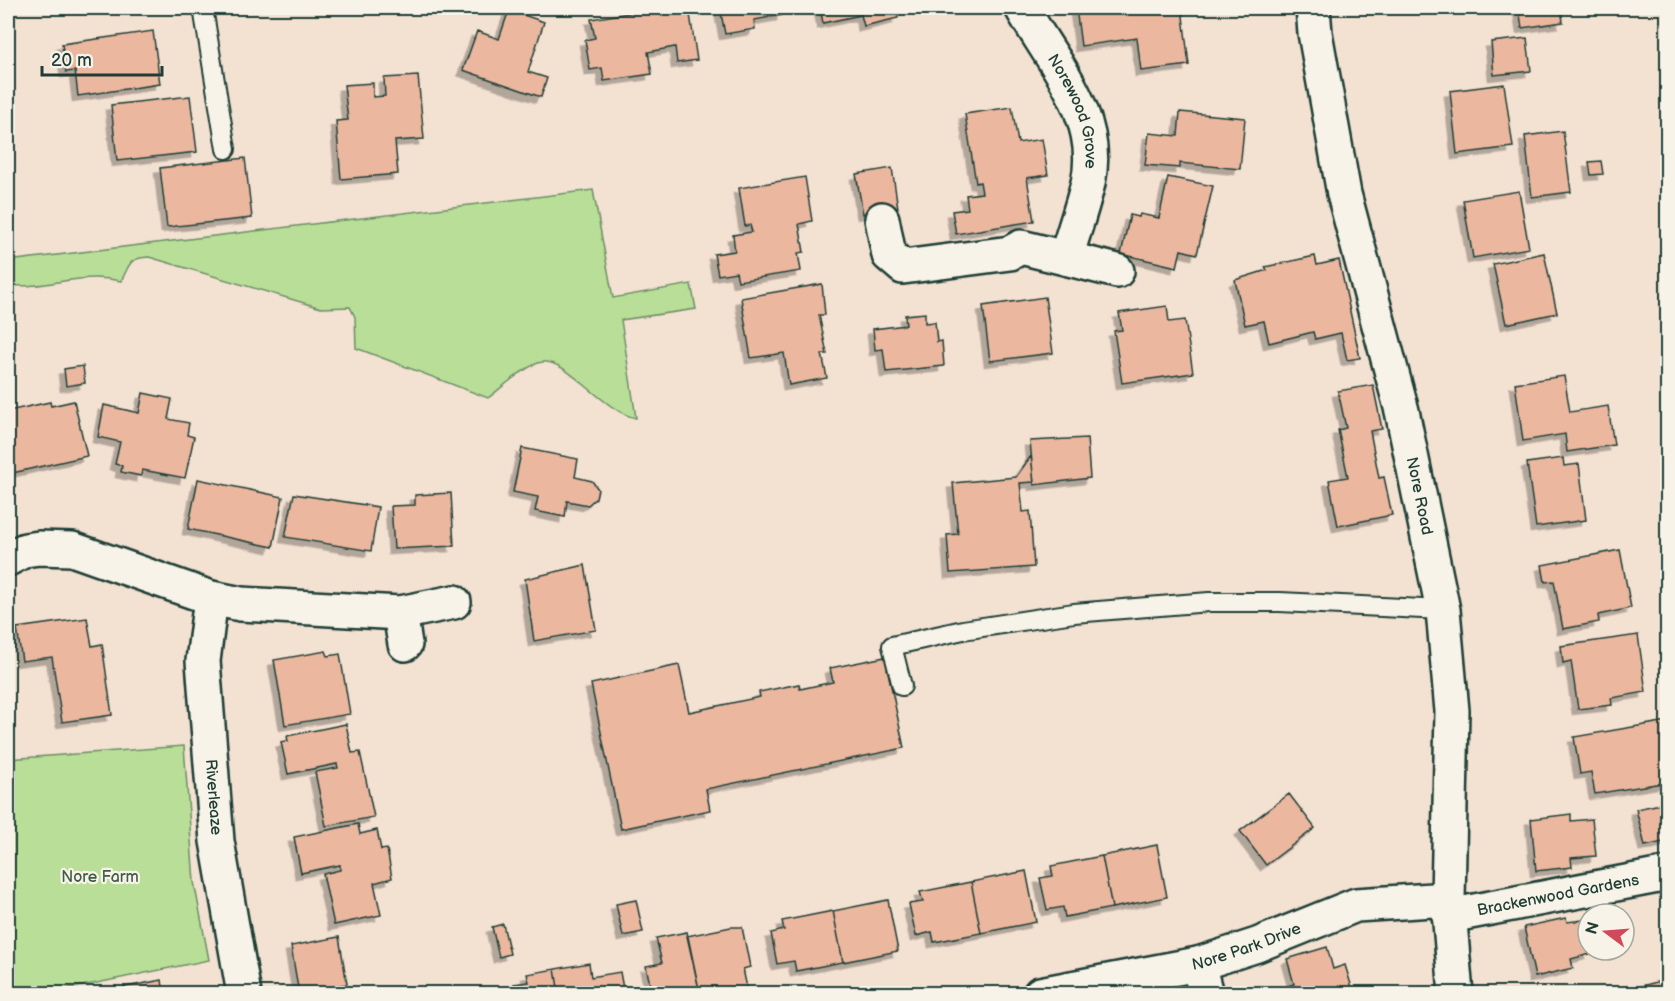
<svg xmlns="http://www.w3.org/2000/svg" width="1675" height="1001" viewBox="0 0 1675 1001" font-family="'Balsamiq Sans',sans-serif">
<defs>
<filter id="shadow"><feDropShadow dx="-5.5" dy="5.5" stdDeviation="0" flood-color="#0004"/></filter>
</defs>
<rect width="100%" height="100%" fill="#f3e1d2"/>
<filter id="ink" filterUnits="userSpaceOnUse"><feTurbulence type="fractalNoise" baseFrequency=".0167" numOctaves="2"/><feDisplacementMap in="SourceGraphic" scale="12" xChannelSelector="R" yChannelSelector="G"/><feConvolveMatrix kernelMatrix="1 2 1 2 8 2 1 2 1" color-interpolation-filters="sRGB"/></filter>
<g filter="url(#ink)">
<path fill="#b9de98" stroke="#6c8e66" stroke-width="1.5" d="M593,190L613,298L691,284L696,309L621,320L636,418C604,412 566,358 542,362C528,364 500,389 488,398L356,348L355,317L350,307L321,308L149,257C127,258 130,266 121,281C76,271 49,290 8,285V261Z
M184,746L194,882L209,960L48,993H8V759Z"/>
<path fill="#ebb79f" stroke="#1f3d34" stroke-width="1.5" filter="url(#shadow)" d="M660,8H689L697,60L677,63L675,47L648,52L652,74L604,81L602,68L590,70L585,40L595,38L591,19Z
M720,8H794L782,9V15L754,20L755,29L725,34Z
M820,8H896L898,18L864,26L861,15L823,23Z
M1076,8H1182L1189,65L1141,71L1137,38L1081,46Z
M1519,8H1561L1563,22L1522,28Z
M509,10L544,22L528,72L547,78L541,97L463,70L477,31L499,39Z
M153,31L160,84L78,96L75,71L66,72L62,44Z
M1527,38L1531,71L1494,75L1491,42Z
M418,76L424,139L395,141L398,174L341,179L336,121L348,120L344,85L373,83V97L385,96L384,78Z
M1504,84L1513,147L1457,154L1450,91Z
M190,96L197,152L117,161L111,105Z
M1012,107L1018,143L1042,139L1048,175L1027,178L1034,221L956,234L952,211L968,209L966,195L982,193L980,182L976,183L965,114Z
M1180,112L1245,118L1240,169L1180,163V168L1145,165L1149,133L1178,136Z
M1563,131L1571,192L1532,197L1525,136Z
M245,158L252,218L167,227L160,168Z
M1601,161L1603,174L1591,175L1589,162Z
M892,168L898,208L863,214L856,174Z
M805,177L812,221L799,224L804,252L798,253L801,271L738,281L736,272L718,275L714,254L735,251L733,235L752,232L750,225L745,226L739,188Z
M1168,177L1213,186L1197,254L1181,250L1177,267L1121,254L1130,215L1139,217L1140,214L1159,218Z
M1519,191L1529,248L1473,258L1463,200Z
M1544,253L1557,313L1506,324L1493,264Z
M1315,256L1317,265L1339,260L1360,358L1347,360L1341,333L1315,339L1313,332L1269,343L1264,321L1245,325L1235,280L1267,270L1265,267Z
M822,284L825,315H819L827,354H822L827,378L789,385L784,353L751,358L741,298Z
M1045,297L1053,353L990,361L983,306Z
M1167,306L1169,322L1185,320L1193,373L1122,383L1114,331L1122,330L1119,313Z
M925,313V323L935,322L937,342L942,341L944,366L886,372L883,349L875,350L873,329L906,325L905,315Z
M83,366L85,383L66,386L64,369Z
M1564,376L1570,412L1608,406L1614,445L1567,452L1565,434L1523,441L1515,383Z
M1373,385L1382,429L1370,431L1379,478L1384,477L1392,515L1338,526L1329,480L1348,477L1338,430L1346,428L1338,391Z
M143,393L172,399L168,419L189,423L187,435L194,437L185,478L142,470L141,476L121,472L122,466L115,464L120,442L98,437L104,405L139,413Z
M74,401L87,456L8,474V411L50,402L51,406Z
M1087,438L1090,478L1034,485L1030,441Z
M522,448L578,459L575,477L592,481L598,489L596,498L588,505L567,501L565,517L535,511L538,497L513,492Z
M1031,456L1034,482L1020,483L1023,512L1030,511L1034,567L950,573L947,535L958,534L953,483L1016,477Z
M1563,458L1564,466L1579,464L1586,520L1536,527L1527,463Z
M198,479L283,497L273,547L188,529Z
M451,493L454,546L394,549L391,506L415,505V495Z
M294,494L378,507L371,551L285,537Z
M1620,550L1631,608L1598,615L1599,622L1563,629L1554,581L1545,582L1542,565Z
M585,565L596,630L534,641L525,579Z
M87,618L92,646L102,644L112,715L62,722L52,657L22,661L17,628Z
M1638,635L1646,692L1611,698L1612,705L1578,709L1571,661L1563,663L1561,646Z
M326,651L328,656L340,654L350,714L285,725L274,660Z
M885,657L904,748L706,789L710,810L621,829L591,684L679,665L689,712L760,697L759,692L799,684L800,689L833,682L830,668Z
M1668,721V782L1595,794L1591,772L1580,774L1574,737Z
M346,724L352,753L360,752L374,817L326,826L315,772L338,768L337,764L288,774L281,742L288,741L287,736Z
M1289,794L1315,828L1266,865L1240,831Z
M1668,797V811H1666L1663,798Z
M1661,804L1668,841L1645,846L1636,809Z
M1571,814V821L1592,819L1596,856L1571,858L1572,867L1536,871L1531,819Z
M358,824L360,834L377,830L381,850L387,849L392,878L374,883L381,915L334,925L323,874L340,870V865L301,873L294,837Z
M1157,845L1167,897L1112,908L1102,856Z
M1102,856L1112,908L1065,917L1063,907L1047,910L1040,878L1053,876L1051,866Z
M1026,871L1036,922L981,933L971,882Z
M971,882L981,933L934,942L932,932L916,936L909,904L923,902L920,892Z
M636,900L643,932L623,936L616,904Z
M888,900L898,951L843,962L833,911Z
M833,911L843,962L796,971L794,961L777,964L771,933L784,930L782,921Z
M1566,918L1567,922L1583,920L1590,954L1571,959L1573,968L1535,977L1524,927Z
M503,924L510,954L499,957L492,927Z
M731,927H742L750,967L743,969L747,988L723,994H700L687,936Z
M687,932L700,994H652L646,966L662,963L656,938Z
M339,937L347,984L336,986L337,994H299L291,946Z
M1327,947L1333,969L1345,965L1353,991L1344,994H1263L1294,984L1287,959Z
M589,963L591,977L620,972L624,994H559L555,969Z
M555,969L559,994H516L514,984L529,982L527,974Z
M1668,979V994H1631L1630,989Z
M162,980L164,994H111L110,990Z"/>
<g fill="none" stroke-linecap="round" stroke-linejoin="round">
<g stroke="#1f3d34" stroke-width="22">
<path id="service" d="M203,8L226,149
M902,686L892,646L963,630L1074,613L1209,602H1280L1443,610"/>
</g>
<g stroke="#1f3d34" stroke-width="38">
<g id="minor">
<path id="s1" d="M1022,8C1052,62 1103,116 1088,183C1082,208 1073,233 1066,258"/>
<path d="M882,219L889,255L903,267L1010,253L1021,247L1117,271"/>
<path d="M8,559L25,550L39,548L72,549L211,598L241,604L400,613L454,602"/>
<path id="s2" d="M211,598L203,661L217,841L244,994"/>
<path d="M400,613L405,644"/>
<path id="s3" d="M1449,916L1668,874"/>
<path d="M1198,964L1206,994"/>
<path id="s4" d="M1040,994L1198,964L1257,945L1356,905L1448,899"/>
</g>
</g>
<g stroke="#1f3d34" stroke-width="38">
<g id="tertiary">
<path id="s5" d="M1313,8L1315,33L1344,194L1402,411L1443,610L1452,711L1448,899L1456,994"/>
</g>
</g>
<use href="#service" stroke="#f7f3e8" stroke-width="18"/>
<use href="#minor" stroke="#f7f3e8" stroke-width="33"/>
<use href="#tertiary" stroke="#f7f3e8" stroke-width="33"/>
</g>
</g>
<g text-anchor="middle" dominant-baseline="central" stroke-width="4.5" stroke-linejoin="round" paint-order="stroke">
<g font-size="16" fill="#1f3d34" stroke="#f7f3e8">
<text stroke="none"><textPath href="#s1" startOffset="117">Norewood Grove</textPath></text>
<text stroke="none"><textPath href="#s5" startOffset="500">Nore Road</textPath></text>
<text stroke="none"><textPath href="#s2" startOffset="200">Riverleaze</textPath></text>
<text stroke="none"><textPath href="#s3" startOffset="111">Brackenwood Gardens</textPath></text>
<text stroke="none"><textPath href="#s4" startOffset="212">Nore Park Drive</textPath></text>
</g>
<g font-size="16" fill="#3e5d48" stroke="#f7f3e8">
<text x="100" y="877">Nore Farm</text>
</g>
</g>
<rect width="1675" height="1001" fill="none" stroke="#f7f3e8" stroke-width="30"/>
<rect x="15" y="15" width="1645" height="971" fill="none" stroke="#1f3d34" stroke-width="2" filter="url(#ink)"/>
<g transform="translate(1606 932) rotate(286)"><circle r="28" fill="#f7f3e8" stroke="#a1aaa0" stroke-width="1.5"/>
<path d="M0-4.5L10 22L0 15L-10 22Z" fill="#d1495b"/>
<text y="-9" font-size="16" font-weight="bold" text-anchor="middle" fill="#1f3d34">N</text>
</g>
<path d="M42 66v9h120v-9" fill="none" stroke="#1f3d34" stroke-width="3"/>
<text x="51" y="66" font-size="18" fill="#1f3d34" stroke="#f7f3e8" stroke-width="4.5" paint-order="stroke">20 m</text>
</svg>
